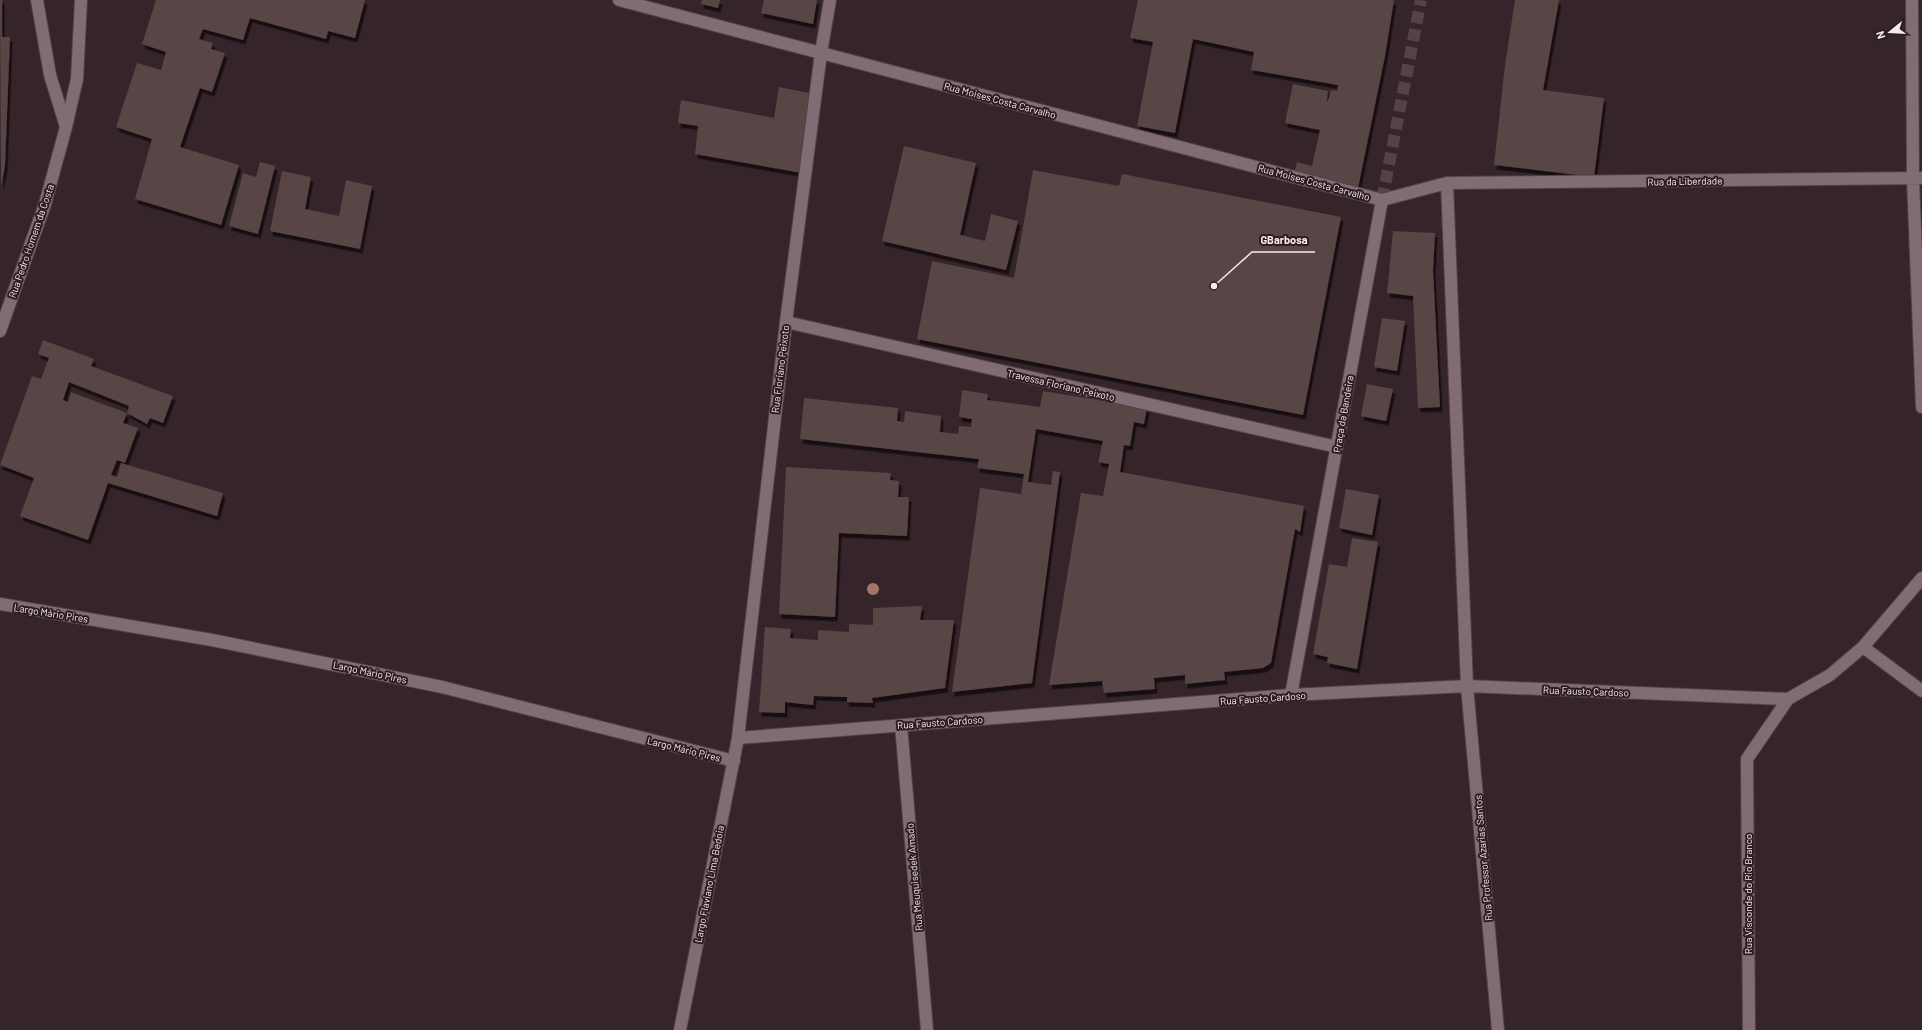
<svg xmlns="http://www.w3.org/2000/svg" width="1922" height="1030" viewBox="0 0 1922 1030" font-family="Barlow,sans-serif">
<defs>
<filter id="shadow"><feDropShadow dx="2.5" dy="4.5" stdDeviation="0" flood-color="#0009"/></filter>
</defs>
<rect width="100%" height="100%" fill="#36242b"/>
<path fill="#594444" filter="url(#shadow)" d="M0,0H2V37H10L5,166L1,187Z
M156,0H365L355,38L328,31L326,39L250,18L243,40L203,29L199,39L213,43L211,49L225,53L212,92L200,88L180,147L239,165L221,225L135,199L152,139L116,127L137,63L161,70L166,52L142,44Z
M702,0H720L718,8L701,4Z
M764,0H817L813,24L761,13Z
M1138,0H1394L1385,56L1358,188L1294,174L1297,162L1312,166L1320,130L1285,123L1293,84L1328,91L1327,101H1328L1331,90L1337,91L1338,85L1251,70L1254,52L1193,39L1175,133L1137,126L1153,42L1130,38Z
M1515,0H1559L1543,90L1604,98L1594,177L1494,165L1505,65Z
M779,87L814,94L802,173L695,154L698,126L678,123L681,100L774,118Z
M904,146L976,163L960,235L985,241L991,214L1018,221L1006,270L882,241Z
M260,162L275,166L258,234L229,226L243,173L256,177Z
M1033,170L1119,186L1122,174L1341,217L1303,415L917,339L932,261L1014,278Z
M282,171L311,177L305,209L339,216L346,180L372,186L360,249L270,231Z
M1393,231L1435,233L1433,270L1440,407L1418,408L1413,296L1387,293Z
M1382,318L1405,321L1397,371L1374,367Z
M43,340L94,359L91,366L173,396L163,423L150,418L147,424L127,413L129,406L69,382L63,400L68,402L71,392L127,413L123,423L138,428L125,463L117,460L111,475L117,477L121,463L223,493L217,516L108,483L88,540L20,516L34,478L0,465L32,376L41,379L49,358L38,354Z
M1367,384L1393,389L1386,421L1361,416Z
M962,390L988,394L987,400L1040,407L1043,391L1147,408L1144,424L1134,422L1130,446L1124,445L1120,472L1304,506L1300,532L1295,529L1271,663L1263,668L1224,672L1225,680L1185,684V675L1154,678L1155,689L1104,693L1102,681L1049,685L1081,493L1103,496L1109,464L1098,462L1103,441L1036,429L1028,482L1051,485L1053,471L1060,472L1032,683L952,692L980,488L1021,494L1024,474L977,468L979,459L800,439L804,398L898,408L897,421L904,422L905,411L941,416L940,432L958,434L959,426L971,427L972,419L959,417Z
M786,467L891,473L890,480L899,481L898,497H909L907,536L839,533L835,617L779,614Z
M1346,489L1379,495L1372,535L1339,528Z
M1352,538L1378,542L1357,669L1327,663L1328,657L1313,654L1329,564L1347,567Z
M922,606L920,620H954L945,688L872,698L873,703L847,702V697L814,696L813,705L785,702V713L759,712L765,627L791,629L790,638L818,640V630L849,632V624L873,625V608Z"/>
<g fill="none" stroke-linecap="round" stroke-linejoin="round">
<path stroke="#534248" stroke-width="12" stroke-dasharray="12 6" stroke-linecap="butt" d="M1382,200L1421,0"/>
<g stroke="#514248" stroke-width="14">
<path id="minor" d="M37,0L50,75L66,127
M619,0L1382,200
M1912,0L1913,179L1922,407
M1447,183L1467,686L1498,1030
M786,322L1337,447
M0,331L45,204L66,127L77,79L81,0
M0,604L212,640L442,687L734,761
M1863,647L1922,691
M1291,695L1382,200L1447,183L1922,178
M901,725L927,1030
M738,738L1291,695L1467,686L1788,699
M680,1030L738,738L786,322L821,53L830,0
M1749,1030L1747,759L1788,699L1830,675L1863,647L1922,578"/>
</g>
<use href="#minor" stroke="#826c73" stroke-width="12"/>
</g>
<circle fill="#a2766b" cx="873" cy="589" r="6"/>
<g text-anchor="middle" dominant-baseline="central" stroke-width="4" stroke-linejoin="round" paint-order="stroke">
<g font-size="10" fill="#f7eaef" stroke="#2c1b21">
<text transform="translate(1000 100) rotate(15)">Rua Moises Costa Carvalho</text>
<text transform="translate(1685 181) rotate(-1)">Rua da Liberdade</text>
<text transform="translate(1314 182) rotate(15)">Rua Moises Costa Carvalho</text>
<text transform="translate(31 241) rotate(-71)">Rua Pedro Homem da Costa</text>
<text transform="translate(780 369) rotate(-83)">Rua Floriano Peixoto</text>
<text transform="translate(1061 385) rotate(13)">Travessa Floriano Peixoto</text>
<text transform="translate(1343 414) rotate(-80)">Praça da Bandeira</text>
<text transform="translate(51 613) rotate(9)">Largo Mário Pires</text>
<text transform="translate(370 672) rotate(12)">Largo Mário Pires</text>
<text transform="translate(1586 691) rotate(2)">Rua Fausto Cardoso</text>
<text transform="translate(1263 698) rotate(-4)">Rua Fausto Cardoso</text>
<text transform="translate(940 722) rotate(-4)">Rua Fausto Cardoso</text>
<text transform="translate(684 749) rotate(14)">Largo Mário Pires</text>
<text transform="translate(1483 858) rotate(-95)">Rua Professor Azarias Santos</text>
<text transform="translate(914 877) rotate(-95)">Rua Meuquisedek Amado</text>
<text transform="translate(709 884) rotate(-79)">Largo Flaviano Lima Bedoia</text>
<text transform="translate(1748 894) rotate(-90)">Rua Visconde do Rio Branco</text>
</g>
</g>
<path fill="none" stroke="#f7eaef" stroke-width="1.5" d="M1214 286L1252 252H1315"/>
<circle fill="#f7eaef" stroke="#2c1b21" stroke-width="1.5" cx="1214" cy="286" r="4"/>
<g font-size="11" text-anchor="middle" font-weight="bold" fill="#f7eaef" stroke="#2c1b21" stroke-width="4" stroke-linejoin="round" paint-order="stroke">
<text x="1284" y="244">GBarbosa</text>
</g>
<g transform="translate(1890 32) rotate(252)" stroke="#2c1b21" stroke-width="3" paint-order="stroke">
<path d="M0-3L7 15L0 10L-7 15Z" fill="#f7eaef"/>
<text y="-6" font-size="11" font-weight="bold" text-anchor="middle" fill="#f7eaef">N</text>
</g>
</svg>
